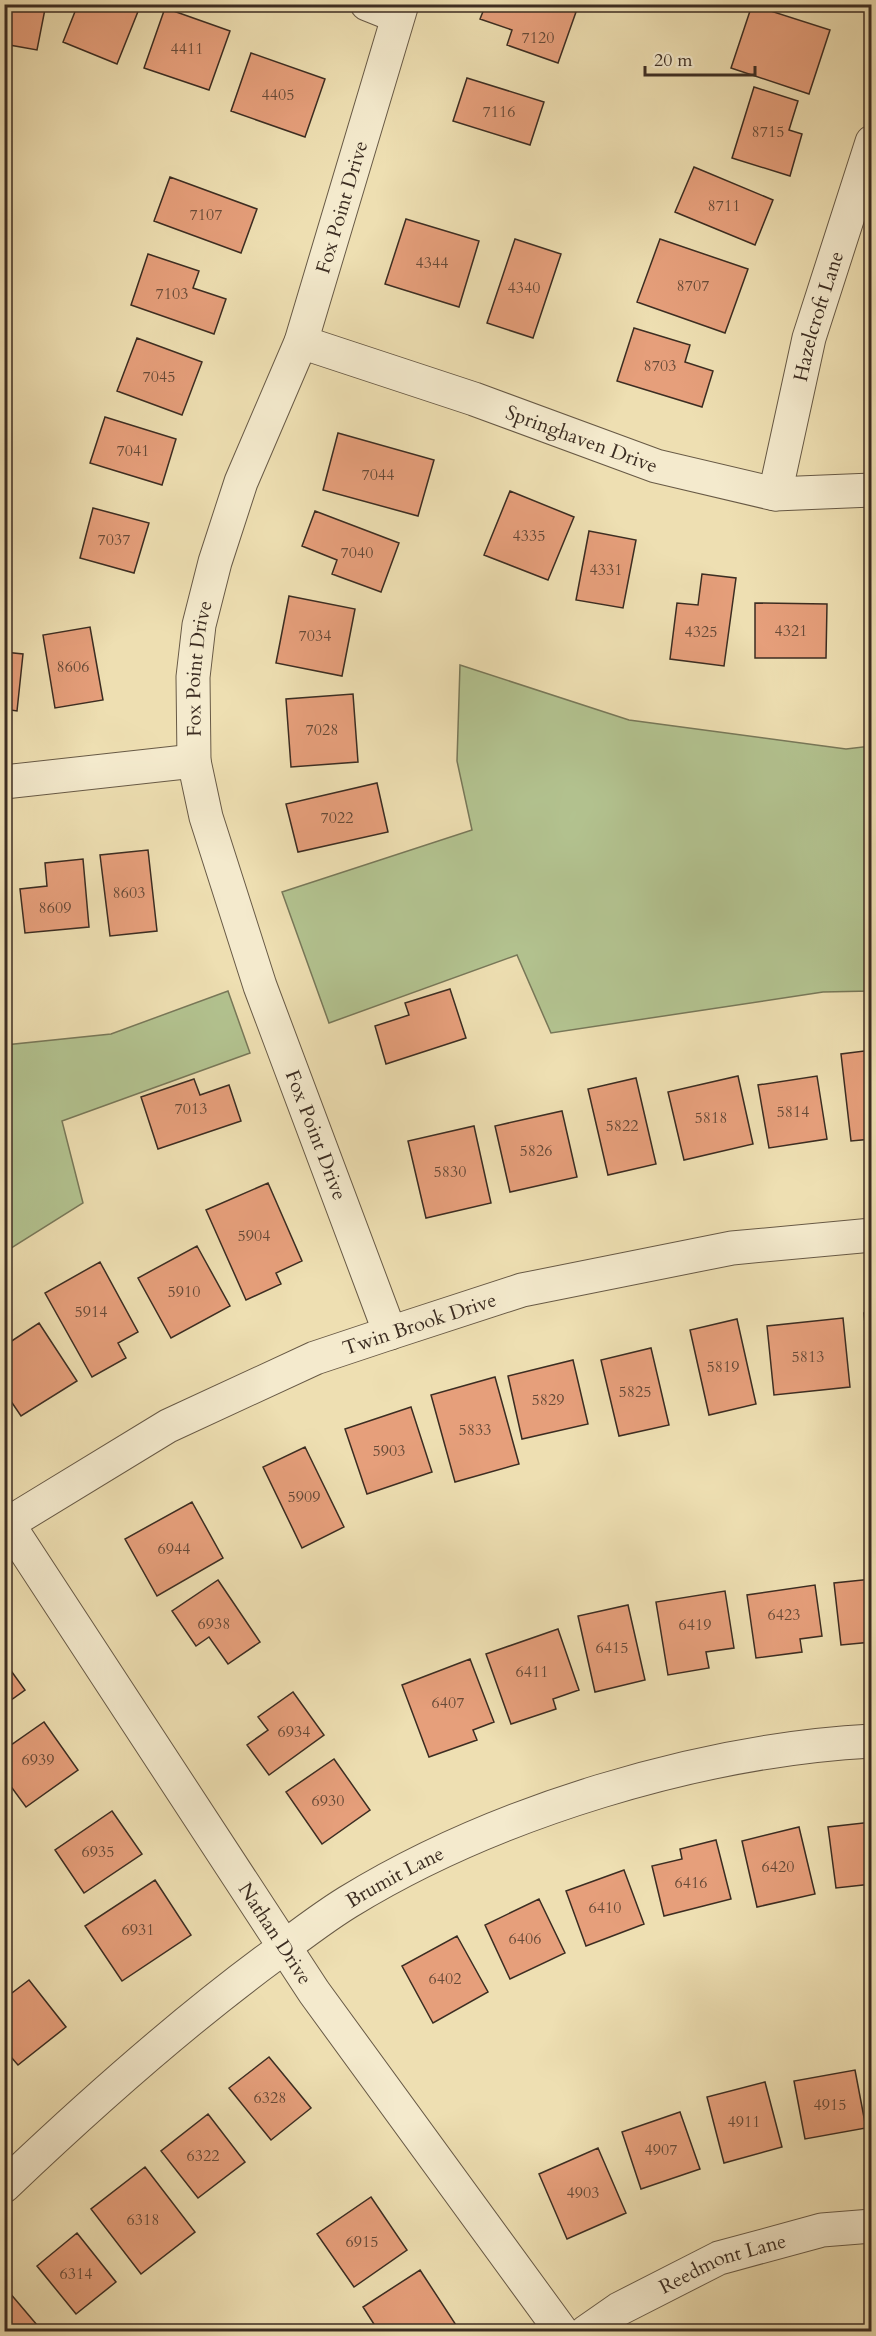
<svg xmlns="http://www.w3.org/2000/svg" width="876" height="2336" viewBox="0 0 876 2336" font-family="Cardo,serif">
<rect width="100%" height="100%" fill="#eedfb2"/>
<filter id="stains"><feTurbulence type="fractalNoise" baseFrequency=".00333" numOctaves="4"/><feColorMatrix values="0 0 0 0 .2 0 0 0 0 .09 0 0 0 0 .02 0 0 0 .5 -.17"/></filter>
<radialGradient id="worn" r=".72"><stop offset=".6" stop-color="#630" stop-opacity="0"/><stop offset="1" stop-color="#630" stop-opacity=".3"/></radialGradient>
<path fill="#b3c390" stroke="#787859" stroke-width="1.5" d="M460,665L629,720L846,749L871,746V991L823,992L551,1033L517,955L329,1023L282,892L472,830L457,761Z
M228,991L250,1053L62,1121L83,1203L5,1252V1045L111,1034Z"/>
<path fill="#e69f7b" stroke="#3c2d22" stroke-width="1.5" d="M4,4H46L37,50L4,44Z
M78,4H141L117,64L63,42Z
M486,4H553L576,12L558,63L507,45L512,30L480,19Z
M807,4H835L833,11Z
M752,5L830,30L809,94L731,68Z
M165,8L230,31L209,90L144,68Z
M251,53L325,79L305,137L231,111Z
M467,78L544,102L530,145L453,121Z
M754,87L798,101L789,130L802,134L790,176L732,158Z
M694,167L773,200L755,245L675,212Z
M170,177L257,209L241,253L154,221Z
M406,219L479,241L459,307L385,284Z
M515,239L561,254L533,338L487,323Z
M660,239L748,269L725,333L637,302Z
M148,254L199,271L193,288L226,299L214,334L131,305Z
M634,328L690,345L685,362L713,371L702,407L617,381Z
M137,338L202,362L182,415L117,391Z
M105,417L176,439L162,485L90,463Z
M338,433L434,460L418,516L323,490Z
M510,491L574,517L548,580L484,555Z
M93,508L149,523L134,573L80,558Z
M315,511L399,543L381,592L332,574L337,560L302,546Z
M589,531L636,540L623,608L576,600Z
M872,565V625L866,566Z
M702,574L736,578L724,666L670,659L677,603L698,605Z
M289,596L355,609L342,676L276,663Z
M755,603L827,604L826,658H755Z
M90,627L103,700L55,708L43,635Z
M4,652L23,654L17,711L4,709Z
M353,694L358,762L291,767L286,699Z
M377,783L388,832L298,852L286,804Z
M148,850L157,931L110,936L100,855Z
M83,859L89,927L25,933L20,889L47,886L45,863Z
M450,989L466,1038L386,1064L375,1026L409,1015L405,1003Z
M872,1050V1139L851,1141L841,1054Z
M738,1076L753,1144L684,1160L668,1092Z
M817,1076L827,1139L769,1148L758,1085Z
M636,1078L656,1164L608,1175L588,1089Z
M194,1079L200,1095L229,1085L241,1121L158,1149L141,1097Z
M562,1111L577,1177L510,1192L495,1126Z
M474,1126L491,1203L426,1218L408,1141Z
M268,1183L302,1261L276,1273L281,1284L246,1300L206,1210Z
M197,1246L230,1306L171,1338L138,1278Z
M100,1262L138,1332L118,1343L126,1358L92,1377L45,1293Z
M864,1313H872V1401Z
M843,1318L850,1387L774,1395L767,1326Z
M737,1319L756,1404L709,1415L690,1330Z
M39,1323L77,1381L21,1416L4,1391V1346Z
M651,1348L669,1425L619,1436L601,1360Z
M573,1360L588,1424L522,1439L508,1376Z
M495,1377L519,1464L455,1482L431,1395Z
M411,1407L432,1472L367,1494L345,1429Z
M305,1447L344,1527L302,1548L263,1467Z
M192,1502L223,1558L157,1596L125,1539Z
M872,1579V1642L841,1645L834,1583Z
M218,1580L260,1642L228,1664L209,1637L196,1646L172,1611Z
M815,1585L822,1636L800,1639L802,1652L756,1658L747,1595Z
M725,1591L734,1648L706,1652L709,1668L668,1675L656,1602Z
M628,1605L645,1680L595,1692L578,1616Z
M558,1629L579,1690L553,1699L556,1709L511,1724L486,1654Z
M470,1659L494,1722L473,1730L477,1740L429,1757L402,1685Z
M4,1661L25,1690L4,1705Z
M293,1692L324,1735L269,1775L247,1745L268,1730L258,1717Z
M44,1722L78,1770L26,1807L4,1777V1750Z
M334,1759L370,1810L322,1844L286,1792Z
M112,1811L142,1854L84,1893L55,1850Z
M872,1822V1884L836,1888L828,1827Z
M799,1827L815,1894L757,1907L742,1841Z
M716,1840L731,1899L664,1916L652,1866L682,1859L680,1849Z
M624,1870L644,1924L586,1946L566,1891Z
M155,1880L191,1935L122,1981L85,1926Z
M539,1899L565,1953L510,1979L485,1925Z
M457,1936L488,1992L433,2023L402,1966Z
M29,1980L66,2027L18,2065L4,2049V1999Z
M269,2057L311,2108L271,2140L229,2088Z
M855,2070L866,2128L805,2139L794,2081Z
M765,2082L782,2147L724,2163L707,2097Z
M680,2112L700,2169L641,2189L622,2132Z
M208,2114L245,2162L198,2198L161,2151Z
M598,2148L626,2213L567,2239L539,2174Z
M145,2167L195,2232L141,2274L91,2209Z
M371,2197L407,2250L354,2287L317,2234Z
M77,2233L116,2282L76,2314L37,2266Z
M420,2270L456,2325L446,2332H379L363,2307Z
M9,2292L43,2332H4V2296Z"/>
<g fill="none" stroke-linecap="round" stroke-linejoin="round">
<g stroke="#685a46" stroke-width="35">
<g id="minor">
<path d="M367,4L397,16"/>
<path id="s1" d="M301,342L474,399L656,466L775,494L872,490"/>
<path id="s2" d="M775,494L809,338L872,142"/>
<path d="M4,782L194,761"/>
<path id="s3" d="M390,1333L260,986L206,817L194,761L193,677L199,625L215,562L241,482L301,342L402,4"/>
<path id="s4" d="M8,1524L314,1992L562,2332"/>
<path id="s5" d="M4,1526L168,1426L315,1358L390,1333L522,1290L732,1248L872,1235"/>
<path id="s6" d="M4,2186C89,2105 176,2027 271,1957C296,1938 322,1918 348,1902C495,1812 700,1750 872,1741"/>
<path id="s7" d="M586,2332L619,2309L719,2258L822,2230L872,2226"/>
</g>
</g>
<use href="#minor" stroke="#f4eacd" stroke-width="33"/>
</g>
<g text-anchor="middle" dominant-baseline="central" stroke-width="4.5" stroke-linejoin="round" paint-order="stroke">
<g font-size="16" fill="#664a38">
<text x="538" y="38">7120</text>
<text x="187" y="49">4411</text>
<text x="278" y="95">4405</text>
<text x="499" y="112">7116</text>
<text x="768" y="132">8715</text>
<text x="724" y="206">8711</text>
<text x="206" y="215">7107</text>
<text x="432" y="263">4344</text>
<text x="693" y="286">8707</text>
<text x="524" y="288">4340</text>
<text x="172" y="294">7103</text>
<text x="660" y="366">8703</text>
<text x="159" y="377">7045</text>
<text x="133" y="451">7041</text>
<text x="378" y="475">7044</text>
<text x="529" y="536">4335</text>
<text x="114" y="540">7037</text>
<text x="357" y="553">7040</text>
<text x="606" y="570">4331</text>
<text x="791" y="631">4321</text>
<text x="701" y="632">4325</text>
<text x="315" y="636">7034</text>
<text x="73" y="667">8606</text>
<text x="322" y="730">7028</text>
<text x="337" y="818">7022</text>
<text x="129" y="893">8603</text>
<text x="55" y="908">8609</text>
<text x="191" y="1109">7013</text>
<text x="793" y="1112">5814</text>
<text x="711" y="1118">5818</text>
<text x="622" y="1126">5822</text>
<text x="536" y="1151">5826</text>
<text x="450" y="1172">5830</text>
<text x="254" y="1236">5904</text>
<text x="184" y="1292">5910</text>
<text x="91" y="1312">5914</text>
<text x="808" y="1357">5813</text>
<text x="723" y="1367">5819</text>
<text x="635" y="1392">5825</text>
<text x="548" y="1400">5829</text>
<text x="475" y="1430">5833</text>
<text x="389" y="1451">5903</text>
<text x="304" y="1497">5909</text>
<text x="174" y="1549">6944</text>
<text x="784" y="1615">6423</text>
<text x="214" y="1624">6938</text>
<text x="695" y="1625">6419</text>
<text x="612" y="1648">6415</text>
<text x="532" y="1672">6411</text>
<text x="448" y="1703">6407</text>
<text x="294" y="1732">6934</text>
<text x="38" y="1760">6939</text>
<text x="328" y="1801">6930</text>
<text x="98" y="1852">6935</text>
<text x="778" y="1867">6420</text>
<text x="691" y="1883">6416</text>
<text x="605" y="1908">6410</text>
<text x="138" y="1930">6931</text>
<text x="525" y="1939">6406</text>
<text x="445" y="1979">6402</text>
<text x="270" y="2098">6328</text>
<text x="830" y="2105">4915</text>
<text x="744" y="2122">4911</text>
<text x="661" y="2150">4907</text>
<text x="203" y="2156">6322</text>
<text x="583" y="2193">4903</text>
<text x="143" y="2220">6318</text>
<text x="362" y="2242">6915</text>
<text x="76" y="2274">6314</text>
</g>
<g font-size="20" fill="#3c2d22" stroke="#f4eacd">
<text stroke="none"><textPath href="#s3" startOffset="1184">Fox Point Drive</textPath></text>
<text stroke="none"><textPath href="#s2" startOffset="183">Hazelcroft Lane</textPath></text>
<text stroke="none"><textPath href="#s1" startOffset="297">Springhaven Drive</textPath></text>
<text stroke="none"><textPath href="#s3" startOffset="698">Fox Point Drive</textPath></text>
<text transform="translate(316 1135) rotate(69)">Fox Point Drive</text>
<text stroke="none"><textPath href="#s5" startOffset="464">Twin Brook Drive</textPath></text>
<text stroke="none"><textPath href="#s6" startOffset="500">Brumit Lane</textPath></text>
<text stroke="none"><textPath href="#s4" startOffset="489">Nathan Drive</textPath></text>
<text stroke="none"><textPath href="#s7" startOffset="154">Reedmont Lane</textPath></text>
</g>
</g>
<rect width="876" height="2336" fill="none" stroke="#eedfb2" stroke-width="24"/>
<rect x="6" y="6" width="864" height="2324" fill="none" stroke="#3c2d22" stroke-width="3"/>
<rect x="12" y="12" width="852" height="2312" fill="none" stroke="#3c2d22" stroke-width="1.5"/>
<path d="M645 66v9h110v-9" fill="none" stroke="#3c2d22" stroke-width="3"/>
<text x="654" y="66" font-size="18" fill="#3c2d22" stroke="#f4eacd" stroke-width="4.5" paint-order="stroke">20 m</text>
<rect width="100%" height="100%" filter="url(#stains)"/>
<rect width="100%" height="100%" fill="url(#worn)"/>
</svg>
